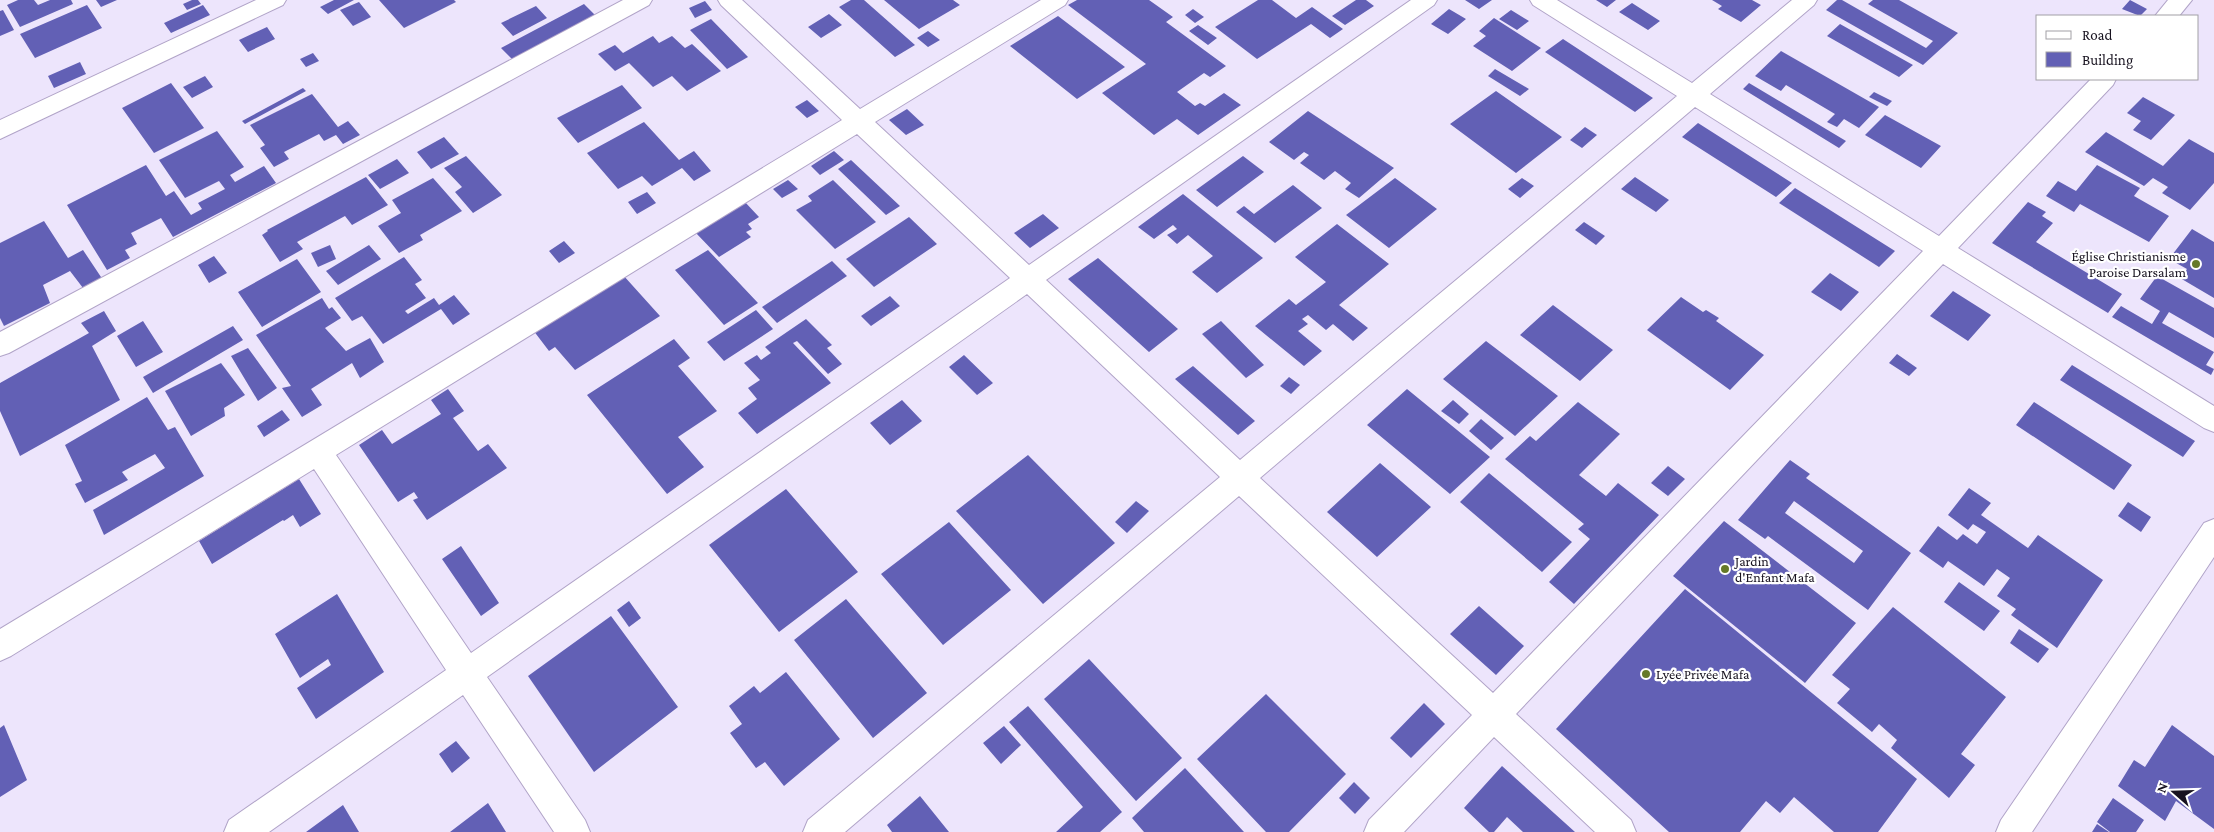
<svg xmlns="http://www.w3.org/2000/svg" width="2214" height="832" viewBox="0 0 2214 832" font-family="'Crimson Pro',serif">
<rect width="100%" height="100%" fill="#ede5fc"/>
<path fill="#6260b5" fill-rule="evenodd" d="M18,0H34L38,5L50,0H71L73,4L20,27L7,5Z
M96,0H117L101,7Z
M192,0H198L201,4L187,10L183,4Z
M334,0H354L328,14L320,7Z
M379,0H454L456,2L404,28Z
M851,0H864L915,45L895,57L839,7Z
M884,0H953L960,5L919,29Z
M1077,0H1149L1173,17L1166,22L1226,66L1210,77L1204,73L1177,92L1195,106L1200,103L1205,106L1224,93L1241,105L1198,135L1177,119L1154,135L1102,93L1146,64L1068,5Z
M1258,0H1272L1296,18L1312,7L1343,29L1330,38L1311,24L1257,59L1215,27Z
M1356,0H1366L1374,6L1345,25L1332,16Z
M1465,0H1492L1479,9Z
M1596,0H1616L1607,7Z
M1712,0H1752L1761,5L1741,22L1718,9L1722,6Z
M1837,0H1842L1926,48L1933,41L1868,4L1873,0H1899L1958,33L1923,65L1826,10Z
M2130,0L2147,9L2140,16L2122,9Z
M705,1L712,10L695,18L689,8Z
M359,2L371,17L353,26L340,10Z
M1632,3L1660,21L1648,30L1619,12Z
M584,4L598,18L515,62L501,48Z
M87,5L102,28L35,58L20,34Z
M203,5L210,15L171,33L164,23Z
M536,6L547,18L513,36L501,23Z
M1193,9L1204,17L1195,23L1185,15Z
M1449,9L1466,19L1448,34L1431,24Z
M3,10L14,30L0,36V11Z
M1511,10L1529,21L1517,30L1499,19Z
M829,14L842,25L821,38L808,27Z
M1058,16L1125,67L1077,99L1010,46Z
M1494,18L1541,48L1512,71L1473,46L1486,36L1479,31Z
M711,19L748,57L727,69L690,30Z
M1840,24L1913,65L1899,77L1827,36Z
M1198,25L1217,38L1208,45L1189,31Z
M267,27L275,39L248,52L239,40Z
M928,31L940,40L928,47L917,38Z
M653,36L659,43L672,36L685,48L692,44L721,71L687,91L672,76L653,87L629,63L615,71L598,54L615,45L623,53Z
M1563,39L1653,98L1635,112L1545,52Z
M1781,51L1879,107L1859,128L1844,119L1837,127L1827,122L1835,114L1786,85L1781,91L1755,76Z
M313,53L319,61L306,67L300,59Z
M80,62L86,74L54,88L48,76Z
M1495,69L1529,89L1520,96L1488,76Z
M205,76L213,87L192,98L183,87Z
M171,83L204,128L154,153L122,108Z
M1749,83L1846,141L1839,148L1743,89Z
M622,85L642,108L578,143L557,118Z
M303,88L306,91L245,124L242,121Z
M1496,91L1562,137L1516,173L1450,124Z
M1874,92L1892,101L1887,106L1869,97Z
M312,94L338,127L348,121L360,135L343,144L336,135L324,141L319,134L284,152L289,159L274,167L260,148L265,145L250,125Z
M2143,97L2175,115L2151,140L2133,130L2141,121L2127,113Z
M807,100L819,111L807,118L795,107Z
M907,109L924,125L906,135L889,120Z
M1308,111L1394,168L1359,198L1345,189L1351,183L1335,171L1324,180L1300,163L1309,155L1304,152L1294,160L1269,142Z
M1885,115L1941,146L1921,168L1865,135Z
M644,122L679,160L694,151L711,171L694,181L682,168L652,186L642,176L618,189L587,153Z
M1698,123L1792,183L1776,197L1682,137Z
M1585,127L1597,135L1582,148L1570,140Z
M217,131L244,167L230,175L235,182L264,166L276,183L173,237L161,218L131,233L137,244L125,250L130,258L107,270L67,205L146,165L166,196L174,191L191,215L202,209L198,203L225,189L219,181L185,198L159,160Z
M2106,132L2163,166L2189,139L2214,153V183L2190,210L2162,193L2168,187L2153,178L2144,186L2085,152Z
M444,137L459,154L431,169L417,152Z
M834,151L844,160L820,175L811,166Z
M466,156L502,195L473,213L455,192L462,187L444,168Z
M1243,156L1264,172L1217,207L1196,190Z
M397,159L409,173L380,189L368,175Z
M851,160L900,206L886,215L838,169Z
M2097,165L2140,188L2134,196L2169,216L2149,242L2080,204L2074,212L2046,196L2058,181L2076,191Z
M366,177L388,205L352,225L345,216L297,242L303,249L280,262L262,235L268,231L267,230Z
M1635,177L1669,200L1656,212L1621,189Z
M433,178L462,211L420,235L423,240L399,253L378,226L401,213L392,200Z
M1395,178L1437,209L1389,248L1346,215Z
M1522,178L1534,186L1520,198L1508,189Z
M788,180L798,189L782,198L773,189Z
M833,180L876,222L835,249L796,210L812,201L808,196Z
M1293,185L1322,208L1275,243L1236,212L1244,206L1254,214Z
M1795,188L1895,251L1879,267L1779,203Z
M647,192L656,203L637,214L628,202Z
M1183,194L1263,258L1217,293L1192,272L1213,256L1188,235L1177,244L1167,235L1177,229L1173,225L1154,239L1138,227Z
M744,201L759,217L748,224L752,229L746,232L751,237L719,257L695,232Z
M2028,202L2046,212L2042,216L2053,223L2036,242L2122,294L2108,313L1992,243Z
M1043,214L1059,228L1030,248L1014,233Z
M909,217L937,244L874,287L846,259Z
M44,221L68,258L83,250L103,280L83,288L70,271L43,285L50,303L4,326L0,318V243Z
M1584,222L1605,236L1596,245L1575,230Z
M1337,224L1389,264L1339,305L1368,328L1353,341L1333,324L1326,330L1308,315L1302,319L1308,324L1298,331L1322,351L1304,366L1255,326L1289,299L1296,305L1326,282L1295,257Z
M2192,229L2214,242V298L2180,278L2187,269L2169,259Z
M564,241L575,253L559,263L549,251Z
M330,245L336,259L318,267L311,253Z
M369,245L381,259L338,285L326,271Z
M708,250L758,303L724,325L675,270Z
M214,256L227,273L209,283L198,265Z
M404,257L422,280L415,284L426,298L405,311L408,314L434,298L439,305L454,295L470,314L453,325L441,309L383,344L362,316L352,321L335,298Z
M1098,258L1178,329L1149,352L1068,279Z
M297,259L321,292L262,327L238,292Z
M832,261L847,276L777,323L762,307Z
M1830,273L1859,292L1841,311L1811,292Z
M623,275L660,316L575,370L555,347L549,351L533,330Z
M2157,276L2214,308V338L2169,312L2162,323L2214,352L2206,365L2214,369L2211,375L2112,317L2121,306L2152,324L2160,311L2140,299Z
M1953,291L1991,315L1968,341L1930,316Z
M890,296L900,306L871,326L861,316Z
M1681,297L1703,312L1706,310L1719,318L1716,321L1764,355L1730,390L1647,330Z
M322,298L329,309L332,307L341,318L325,328L346,351L370,338L384,362L360,378L352,363L311,389L322,405L302,417L282,388L291,386L256,335Z
M1553,305L1613,350L1580,381L1520,335Z
M756,310L773,329L724,361L707,342Z
M104,311L116,331L92,346L120,400L20,456L0,411V383L89,333L81,323Z
M806,319L832,345L827,348L842,364L828,374L797,341L793,343L831,383L757,434L738,413L757,399L748,388L760,380L744,363L757,355L761,360L771,353L765,347Z
M143,321L163,352L136,367L117,336Z
M1221,321L1264,365L1246,378L1202,334Z
M233,326L243,340L153,393L143,377Z
M674,339L690,358L678,366L717,411L678,437L704,467L667,494L587,395Z
M1486,341L1558,396L1515,436L1443,379Z
M248,348L277,388L258,401L231,356Z
M1897,354L1917,368L1909,376L1889,363Z
M964,355L993,383L977,395L949,367Z
M221,363L245,395L224,408L225,416L191,436L165,391Z
M2072,365L2195,441L2183,457L2060,380Z
M1193,366L1255,421L1238,435L1175,379Z
M1289,377L1300,385L1291,394L1280,386Z
M448,389L464,411L453,418L478,451L488,444L507,468L427,520L413,500L418,498L414,492L398,502L359,445L382,430L392,444L441,414L431,400Z
M1407,389L1490,457L1450,494L1367,425Z
M147,397L168,430L175,427L204,476L104,535L93,510L165,468L155,454L122,472L128,480L85,503L75,484L82,481L65,445Z
M902,400L922,421L890,445L870,423Z
M1453,400L1469,414L1459,424L1441,411Z
M1578,402L1620,434L1579,475L1606,496L1618,483L1659,515L1574,604L1549,582L1590,539L1578,529L1584,524L1505,459L1530,436L1536,441Z
M2034,402L2132,465L2114,490L2016,425Z
M282,410L290,420L264,437L257,426Z
M1481,419L1504,438L1491,450L1469,431Z
M1028,455L1115,543L1043,604L956,511Z
M1790,460L1810,474L1806,478L1911,553L1868,610L1768,536L1765,539L1738,520ZM1794,501L1863,551L1854,563L1785,513Z
M1380,463L1431,507L1377,557L1327,512Z
M1668,466L1685,479L1668,496L1651,483Z
M1489,473L1572,542L1542,572L1460,502Z
M299,479L321,514L300,527L293,515L284,521L283,520L212,564L199,541Z
M1969,488L1991,503L1981,515L2028,548L2038,535L2103,580L2057,648L2011,615L2016,609L1997,596L2010,578L1997,569L1984,586L1948,561L1943,568L1919,551L1938,526L1957,540L1963,534L1977,544L1986,532L1973,524L1968,530L1948,515Z
M786,489L858,572L779,632L709,545Z
M1136,501L1149,511L1127,533L1115,522Z
M2128,502L2151,517L2141,532L2118,516Z
M1724,521L1856,623L1805,683L1673,576Z
M949,522L1011,590L943,645L881,574Z
M461,546L499,603L481,616L442,559Z
M1959,582L2000,611L1984,631L1944,602Z
M1685,589L1917,779L1878,832H1834L1794,797L1780,813L1766,801L1740,832H1669L1556,729Z
M337,594L384,672L316,719L297,688L331,665L328,659L300,678L275,634Z
M846,599L927,693L873,738L794,640Z
M629,601L641,618L629,627L617,610Z
M1479,606L1524,646L1496,675L1450,634Z
M1893,607L2006,697L1961,754L1975,765L1949,798L1891,748L1897,740L1879,724L1872,732L1837,703L1850,689L1832,675Z
M611,616L678,707L594,772L528,676Z
M2019,629L2049,649L2038,663L2010,643Z
M1089,659L1182,758L1136,801L1044,699Z
M786,672L840,739L784,786L765,762L756,768L730,733L742,724L729,706L754,686L760,693Z
M1266,694L1346,774L1289,832H1266L1197,759Z
M1424,703L1445,724L1411,758L1390,738Z
M1028,706L1122,812L1100,832H1056L1083,807L1009,722Z
M4,725L27,780L0,797V728Z
M2172,725L2214,756V829L2176,801L2165,821L2118,786L2134,760L2145,767Z
M1004,726L1021,745L1001,764L983,743Z
M456,741L470,758L452,773L439,754Z
M1502,766L1575,832H1523L1507,817L1494,832H1489L1464,808Z
M1185,768L1244,832H1144L1132,818Z
M1354,782L1370,798L1355,814L1339,798Z
M920,796L949,832H892L887,825Z
M2113,798L2144,820L2136,832H2110L2097,822Z
M488,803L506,832H450Z
M343,805L359,832H306Z
M2097,824L2109,832H2092Z"/>
<g fill="none" stroke-linecap="round" stroke-linejoin="round">
<g stroke="#b1a4c8" stroke-width="2">
<path id="minor" d="M256,0H286L283,5L0,139V120Z
M623,0H652L649,5L9,353L0,356V332Z
M718,0H742L860,109L1041,0H1068L1065,5L875,122L1029,265L1411,0H1437L1434,5L1046,280L1240,460L1677,96L1533,5L1530,0H1557L1692,83L1792,0H1817L1814,5L1710,94L1939,236L2091,79H2116L2113,85L1958,248L2214,406V432L2204,428L1943,264L1516,714L1631,820L1636,832H1595L1494,737L1404,832H1364L1369,820L1472,715L1239,496L845,832H803L808,820L1220,477L1027,294L487,677L585,820L590,832H554L463,695L269,832H224L229,820L446,670L314,469L11,656L0,661V629L842,120L721,5ZM1695,107L1923,251L1493,693L1260,478ZM857,134L1010,278L471,653L336,455Z
M2168,0H2192L2179,16H2155Z
M2214,519V557L2032,832H1996L2001,820L2204,523Z"/>
</g>
<use href="#minor" fill="#fff" fill-rule="evenodd"/>
</g>
<g fill="#657928" stroke="#fff" stroke-width="2">
<circle cx="2196" cy="264" r="5"/>
<circle cx="1725" cy="569" r="5"/>
<circle cx="1646" cy="674" r="5"/>
</g>
<g text-anchor="middle" dominant-baseline="central" stroke-width="4.5" stroke-linejoin="round" paint-order="stroke">
<g font-size="14" fill="#17121f" stroke="#fff" text-anchor="start">
<text x="2186" y="256" text-anchor="end">Église Christianisme<tspan x="2186" dy="16">Paroise Darsalam</tspan></text>
<text x="1735" y="561">Jardin<tspan x="1735" dy="16">d'Enfant Mafa</tspan></text>
<text x="1656" y="674">Lyée Privée Mafa</text>
</g>
</g>
<rect x="2036" y="15" width="162" height="65" fill="#ffffff" stroke="#a2a0a5"/>
<rect x="2046" y="31" width="25" height="8" fill="#ffffff" stroke="#a2a0a5"/>
<text x="2082" y="40" font-size="15" fill="#17121f">Road</text>
<rect x="2046" y="52" width="25" height="15" fill="#6260b5" stroke="#a2a0a5"/>
<text x="2082" y="65" font-size="15" fill="#17121f">Building</text>
<g transform="translate(2174 792) rotate(290)" stroke="#ffffff" stroke-width="4" paint-order="stroke">
<path d="M0-4L9 19L0 12L-9 19Z" fill="#17121f"/>
<text y="-8" font-size="14" font-weight="bold" text-anchor="middle" fill="#17121f">N</text>
</g>
</svg>
